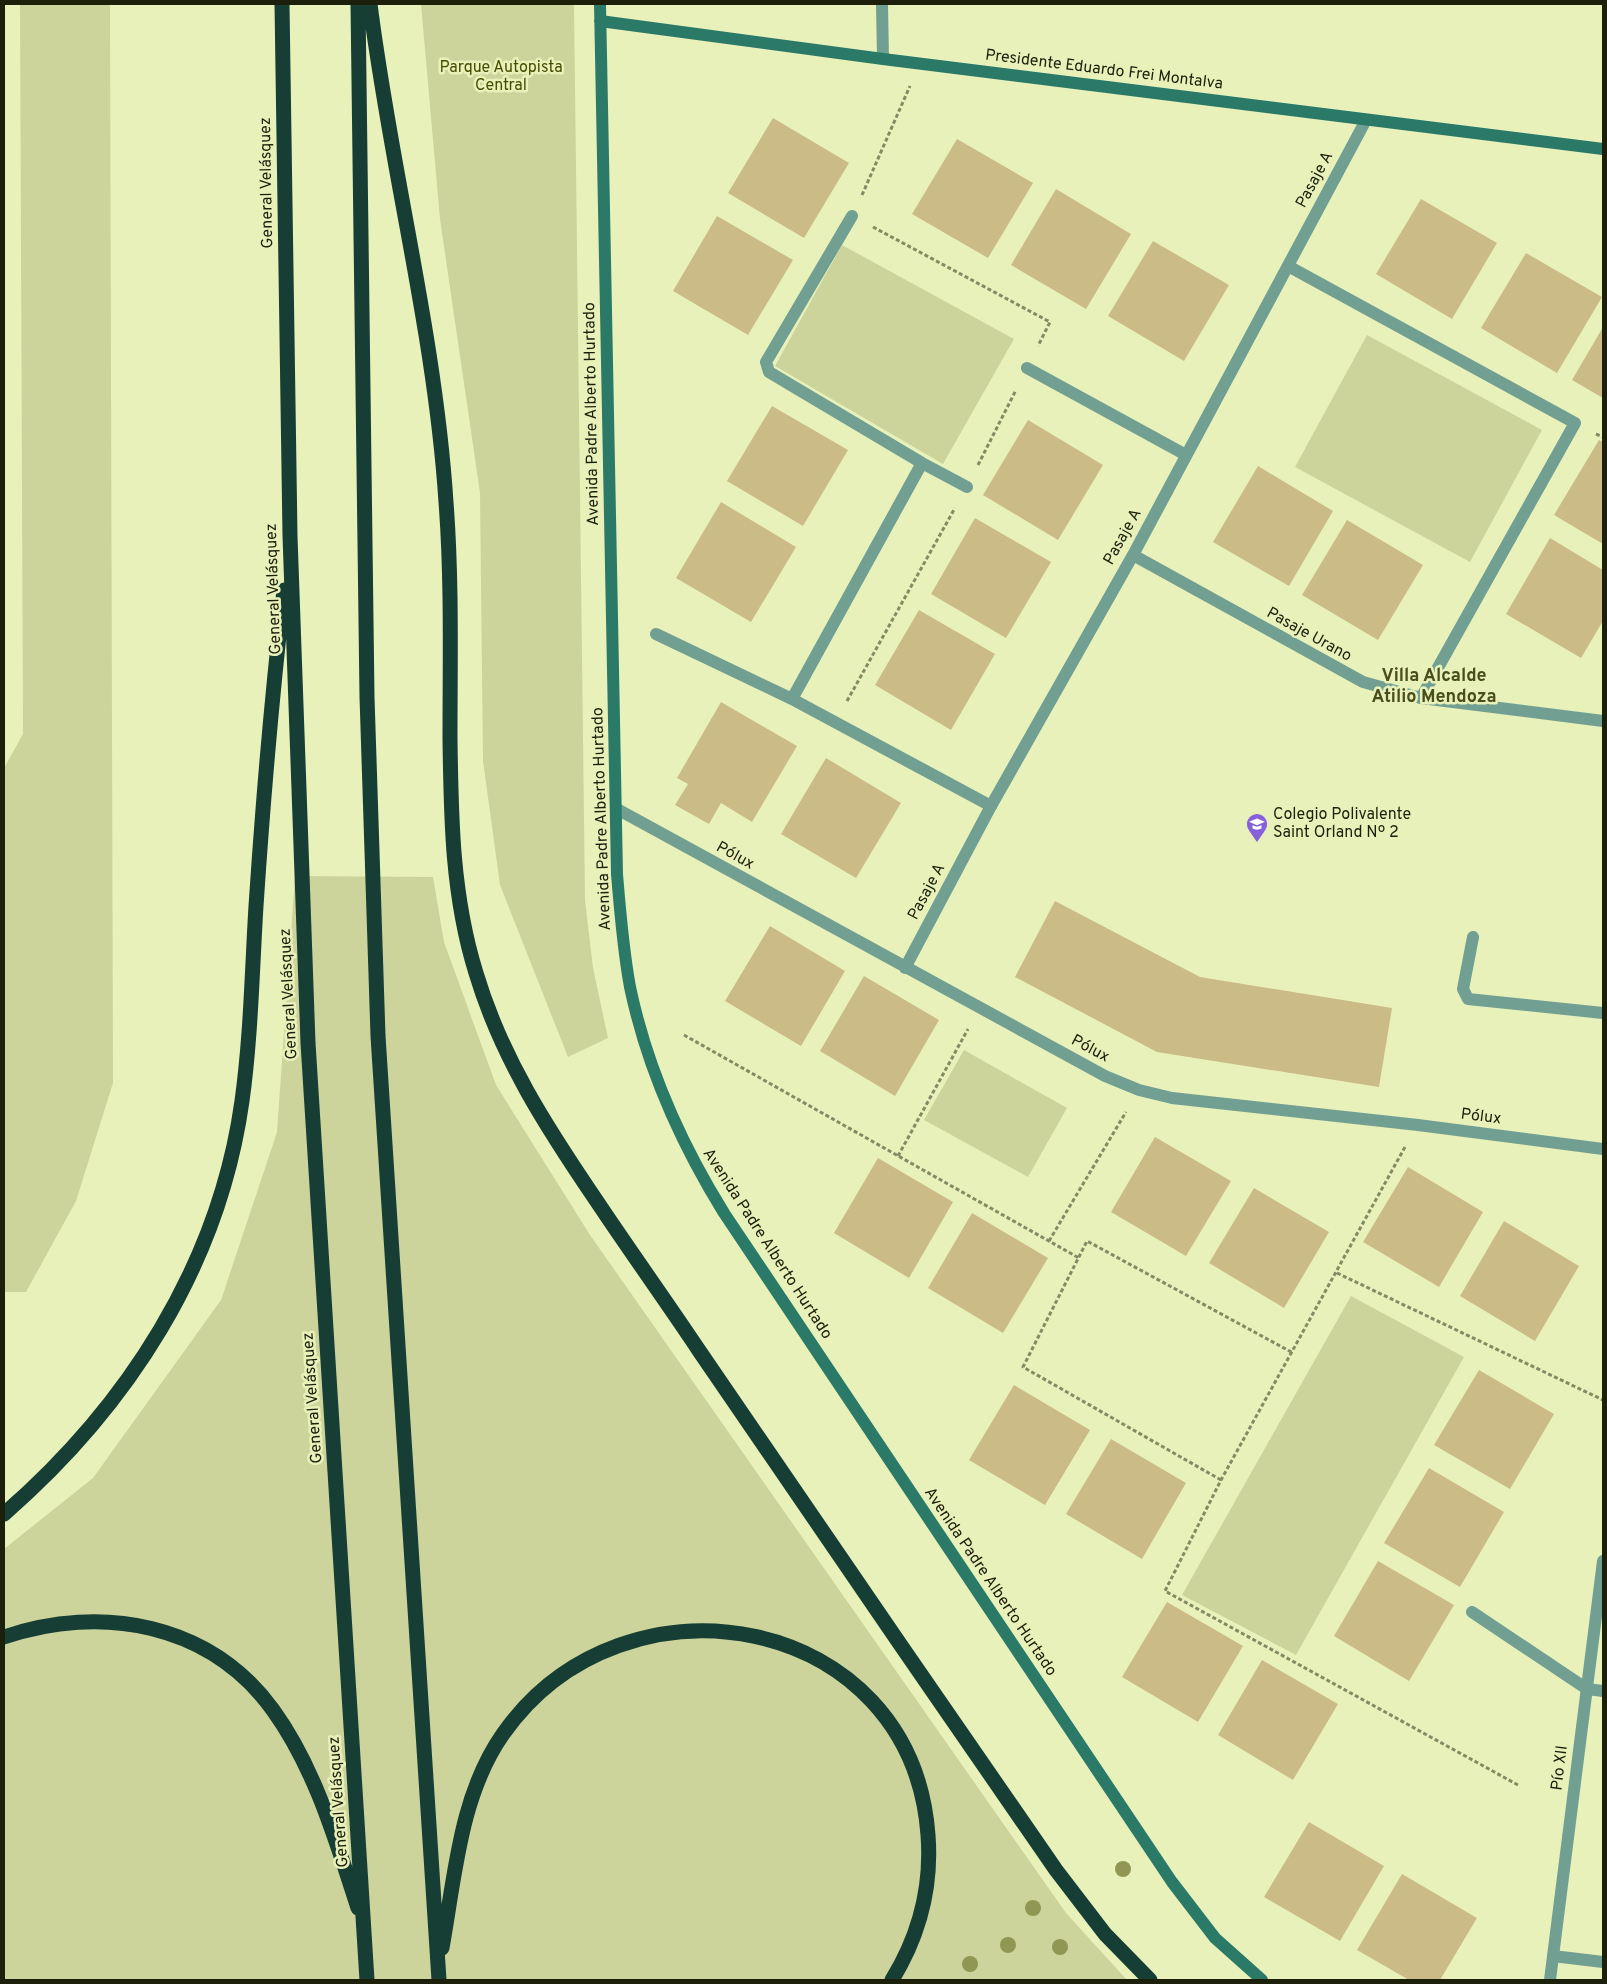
<svg xmlns="http://www.w3.org/2000/svg" width="1607" height="1984" viewBox="0 0 1607 1984" font-family="Overpass,sans-serif">
<rect width="100%" height="100%" fill="#e9f1ba"/>
<path fill="#ccd49c" d="M20,4H110L113,1083L76,1201L26,1292H4V768L23,734Z
M421,4H574L585,900L593,968L608,1038L568,1057L500,885L483,761L480,493L440,219Z
M842,245L1014,339L943,464L775,366Z
M1367,335L1542,430L1470,562L1295,467Z
M295,876L433,877L444,942L496,1085L590,1235L1066,1913L1127,1980H4V1549L93,1478L221,1300L277,1132Z
M964,1050L1067,1108L1028,1177L924,1120Z
M1351,1296L1464,1357L1296,1655L1182,1595Z"/>
<path fill="#cbbc87" d="M773,118L849,163L804,238L728,193Z
M957,139L1033,183L988,258L912,214Z
M1056,189L1131,234L1086,309L1011,265Z
M1421,199L1497,243L1452,319L1376,274Z
M717,216L793,260L748,335L673,291Z
M1153,241L1229,285L1184,361L1108,316Z
M1526,253L1602,297L1557,373L1481,328Z
M1603,327V398L1572,380Z
M772,406L848,450L803,526L727,481Z
M1028,420L1103,465L1058,540L983,495Z
M1599,440L1603,442V544L1554,515Z
M1258,466L1333,511L1289,586L1213,542Z
M721,502L796,547L751,622L676,578Z
M975,518L1051,562L1006,638L931,594Z
M1347,520L1423,565L1378,640L1302,595Z
M1550,538L1603,570V621L1581,658L1506,614Z
M919,610L995,654L951,730L875,685Z
M721,702L797,746L752,822L721,803L709,824L675,805L688,784L677,778Z
M826,758L901,803L856,878L781,834Z
M1055,901L1200,977L1392,1008L1379,1087L1157,1052L1015,977Z
M770,926L845,971L801,1046L725,1001Z
M864,976L939,1020L895,1096L820,1051Z
M1155,1137L1231,1181L1186,1256L1111,1212Z
M878,1158L953,1202L909,1278L834,1233Z
M1408,1167L1483,1212L1439,1287L1363,1242Z
M1254,1188L1329,1232L1284,1308L1209,1263Z
M972,1213L1048,1258L1003,1333L928,1288Z
M1504,1221L1579,1266L1535,1341L1460,1296Z
M1479,1370L1554,1414L1510,1489L1434,1445Z
M1014,1385L1090,1430L1045,1505L969,1460Z
M1111,1439L1186,1483L1142,1559L1066,1514Z
M1429,1468L1504,1512L1460,1587L1384,1543Z
M1378,1561L1454,1605L1409,1681L1334,1636Z
M1167,1602L1243,1646L1198,1722L1122,1677Z
M1262,1660L1338,1704L1293,1780L1218,1735Z
M1309,1822L1384,1866L1340,1941L1264,1897Z
M1402,1874L1477,1918L1440,1980H1409L1357,1950Z"/>
<g fill="none" stroke-linecap="round" stroke-linejoin="round">
<path stroke="#848a64" stroke-width="3" stroke-dasharray="4 2.5" stroke-linecap="butt" d="M862,195L910,86
M873,227L1050,322L1038,346
M1596,434L1603,437
M978,465L1016,390
M847,701L955,508
M684,1035L1079,1258
M1405,1147L1221,1480L1165,1591L1518,1785
M898,1156L968,1029
M1049,1241L1126,1112
M1337,1273L1603,1400
M1221,1480L1023,1367L1087,1241L1293,1353"/>
<path stroke="#719f92" stroke-width="12" d="M852,216L766,362L769,372L922,463L967,487
M1288,266L1575,423L1421,698
M1027,368L1186,455
M656,634L792,699L991,806
M792,699L922,463
M1473,937L1463,989L1468,999L1603,1013
M1472,1612L1587,1689"/>
<path stroke="#719f92" stroke-width="12" d="M882,4L883,59
M1133,555L1363,682L1421,698L1603,721
M617,809L1105,1076L1139,1090L1172,1098L1418,1125L1603,1149
M905,968L991,806L1133,555L1366,120
M1587,1689L1603,1691
M1553,1956L1603,1962
M1550,1980L1603,1561"/>
<path stroke="#2b7a68" stroke-width="12" d="M600,4L617,874C620,911 623,949 630,987C647,1068 680,1142 724,1213L1172,1882L1215,1938L1262,1980
M600,21L883,59L1603,149"/>
<path stroke="#163e34" stroke-width="15" d="M282,4L290,536L308,1043L367,1980
M358,4L367,697L378,1036L439,1980
M370,4C391,171 435,334 446,502C452,581 450,660 450,739C451,818 452,896 476,973C501,1057 547,1128 596,1200C630,1251 666,1301 700,1352C819,1525 936,1698 1056,1870L1105,1934L1150,1980
M4,1514C127,1407 219,1266 242,1101C251,1036 252,971 256,906C263,800 272,695 284,590
M4,1637C101,1604 210,1623 273,1710C315,1768 336,1841 358,1908
M442,1948C455,1876 460,1795 503,1734C624,1561 912,1613 928,1835C932,1887 919,1936 892,1980"/>
</g>
<g fill="#909754">
<circle cx="1123" cy="1869" r="8"/>
<circle cx="1033" cy="1908" r="8"/>
<circle cx="1008" cy="1945" r="8"/>
<circle cx="1060" cy="1947" r="8"/>
<circle cx="970" cy="1964" r="8"/>
</g>
<defs>
<g id="school-pin" transform="scale(1.125)"><path d="M0 17L-7.5 6A9.5 9.5 0 1 1 7.5 6Z" fill="#8761db" stroke="#e9f1ba"/><path d="M0-5L7-2L0 1L-7-2ZM-4 1L0 2.5L4 1V4Q0 6-4 4Z" fill="#fff"/></g>
</defs>
<g fill-rule="evenodd">
<use href="#school-pin" x="1257" y="824"/>
</g>
<g text-anchor="middle" dominant-baseline="central" stroke-width="5" stroke-linejoin="round" paint-order="stroke">
<g font-size="16" fill="#474d00" stroke="#e9f1ba">
<text x="501" y="68">Parque Autopista<tspan x="501" dy="18">Central</tspan></text>
</g>
<g font-size="16" fill="#1c1f0a" stroke="#e9f1ba">
<text transform="translate(1104 70) rotate(7)">Presidente Eduardo Frei Montalva</text>
<text transform="translate(1315 180) rotate(-62)">Pasaje A</text>
<text transform="translate(267 183) rotate(-91)">General Velásquez</text>
<text transform="translate(592 414) rotate(-91)">Avenida Padre Alberto Hurtado</text>
<text transform="translate(1123 537) rotate(-61)">Pasaje A</text>
<text transform="translate(274 589) rotate(-92)">General Velásquez</text>
<text transform="translate(1309 635) rotate(29)">Pasaje Urano</text>
<text transform="translate(602 819) rotate(-92)">Avenida Padre Alberto Hurtado</text>
<text transform="translate(735 856) rotate(29)">Pólux</text>
<text transform="translate(927 892) rotate(-62)">Pasaje A</text>
<text transform="translate(289 994) rotate(-93)">General Velásquez</text>
<text transform="translate(1090 1049) rotate(28)">Pólux</text>
<text transform="translate(1481 1117) rotate(7)">Pólux</text>
<text transform="translate(767 1244) rotate(57)">Avenida Padre Alberto Hurtado</text>
<text transform="translate(313 1398) rotate(-94)">General Velásquez</text>
<text transform="translate(990 1582) rotate(56)">Avenida Padre Alberto Hurtado</text>
<text transform="translate(1560 1768) rotate(-83)">Pío XII</text>
<text transform="translate(339 1802) rotate(-94)">General Velásquez</text>
</g>
<g font-size="16" fill="#1c1f0a" stroke="#e9f1ba" text-anchor="start">
<text x="1273" y="815">Colegio Polivalente<tspan x="1273" dy="18">Saint Orland Nº 2</tspan></text>
</g>
<g font-size="18" font-weight="bold" fill="#484d1b" stroke="#e9f1ba">
<text x="1434" y="676">Villa Alcalde<tspan x="1434" dy="21">Atilio Mendoza</tspan></text>
</g>
</g>
<rect width="1607" height="1984" fill="none" stroke="#1c1f0a" stroke-width="10"/>
</svg>
